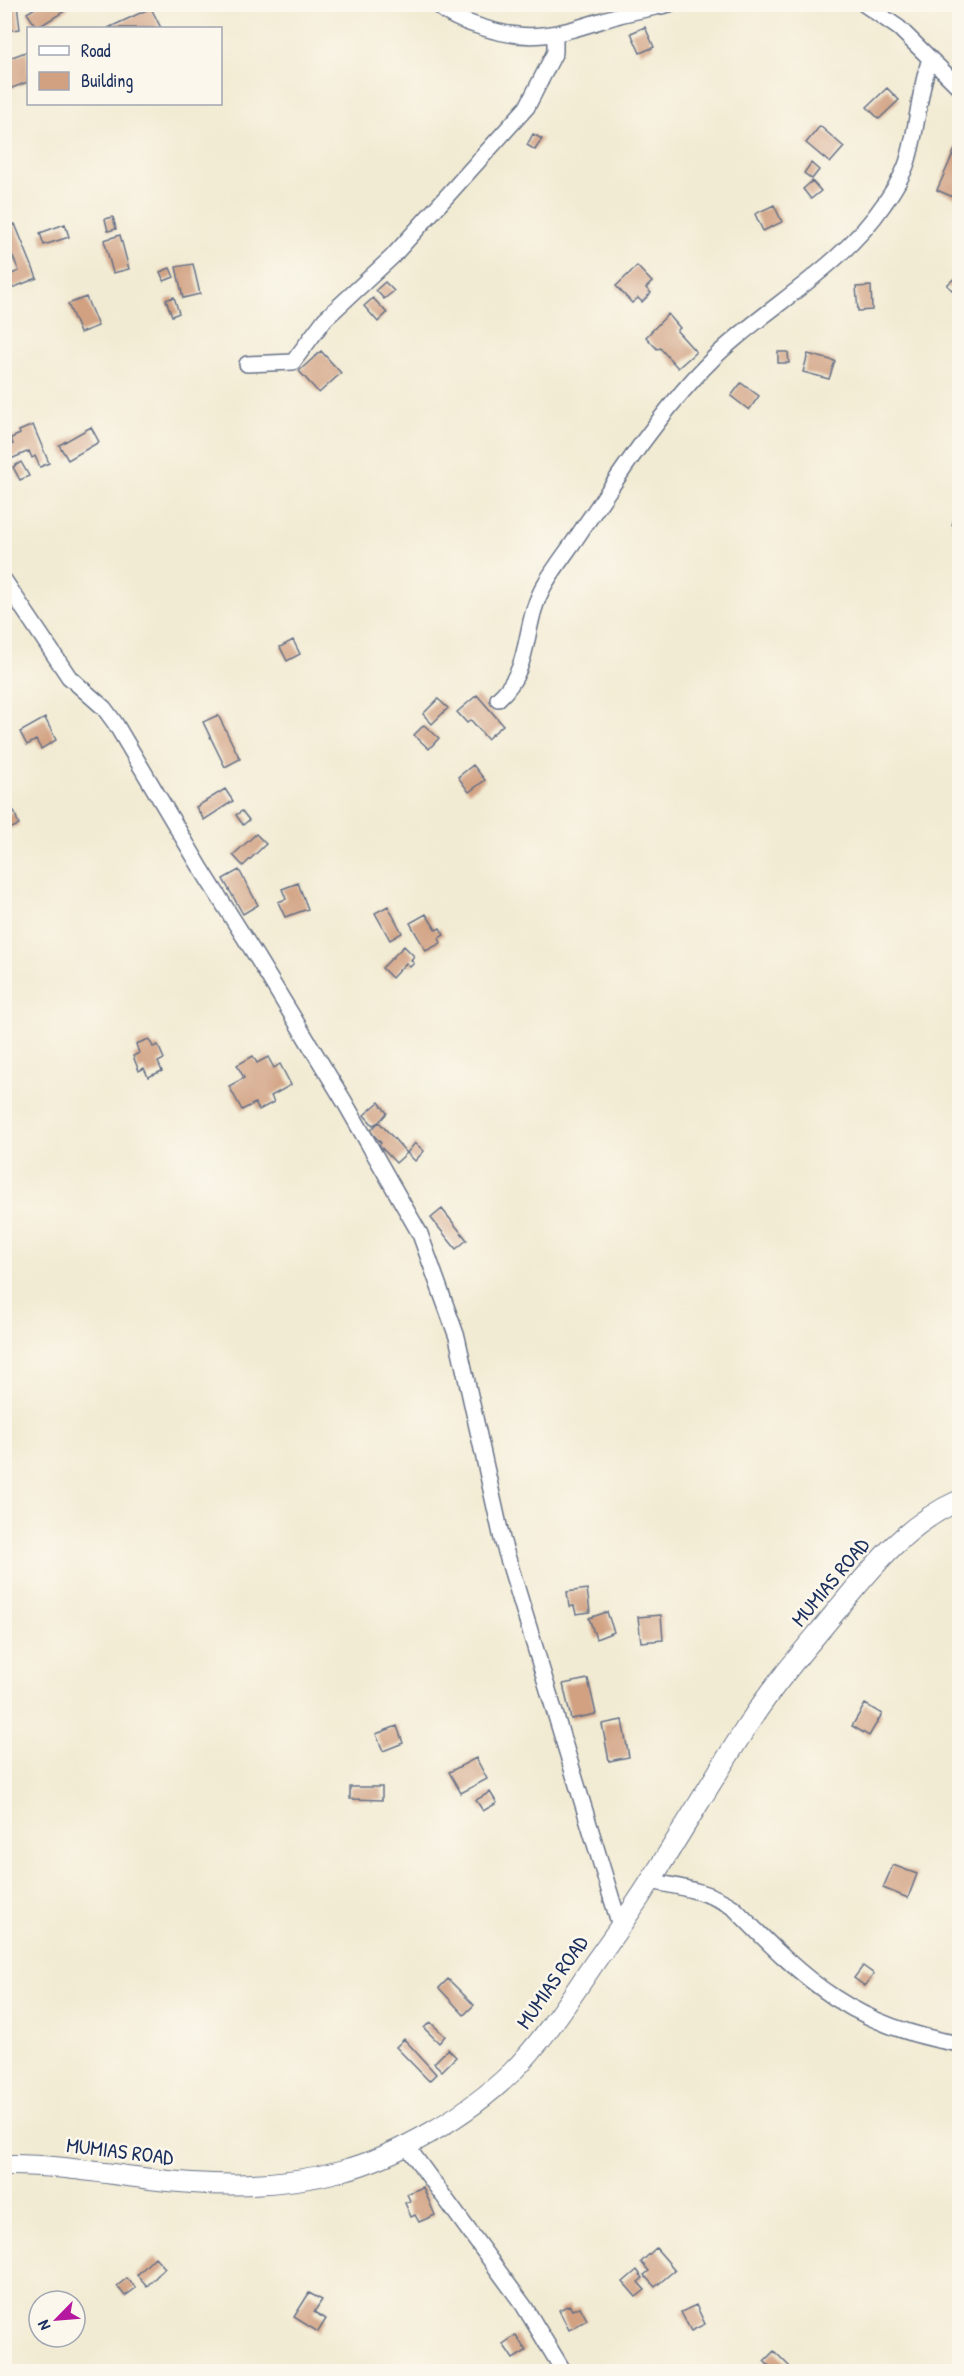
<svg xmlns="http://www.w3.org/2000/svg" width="964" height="2376" viewBox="0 0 964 2376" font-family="'Patrick Hand',sans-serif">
<rect width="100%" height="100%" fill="#fbf7ec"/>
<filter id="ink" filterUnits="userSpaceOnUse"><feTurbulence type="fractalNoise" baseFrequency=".0167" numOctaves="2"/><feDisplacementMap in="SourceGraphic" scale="12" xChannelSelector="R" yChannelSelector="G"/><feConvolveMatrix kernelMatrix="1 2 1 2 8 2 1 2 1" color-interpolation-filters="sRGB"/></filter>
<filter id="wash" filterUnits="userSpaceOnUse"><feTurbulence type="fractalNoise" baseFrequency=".008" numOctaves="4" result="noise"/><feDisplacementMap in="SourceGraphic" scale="24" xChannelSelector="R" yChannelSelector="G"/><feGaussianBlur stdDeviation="1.35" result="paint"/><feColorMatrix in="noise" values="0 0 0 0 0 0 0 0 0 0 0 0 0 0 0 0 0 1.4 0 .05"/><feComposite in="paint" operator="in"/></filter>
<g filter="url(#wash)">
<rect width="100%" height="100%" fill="#f2ebd3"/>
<g id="blocks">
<path fill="#d1a182" d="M4,4H17L20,29L4,31Z
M41,4H65L68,9L37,28L27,13Z
M151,8L161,28H108Z
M645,27L654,47L640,53L631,33Z
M28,51V82L4,91V60Z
M887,88L899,100L879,119L867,107Z
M820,126L844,147L830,163L806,143Z
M533,134L542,139L535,150L527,145Z
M956,147L960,149V200L937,190Z
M811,163L819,170L812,179L804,173Z
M812,181L821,191L811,199L803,189Z
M774,205L782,222L763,231L755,214Z
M113,217L116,229L108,231L105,219Z
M15,224L37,278L5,291L4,277L19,271L4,236V229Z
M65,224L69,237L44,245L40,233Z
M120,235L129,269L113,273L104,240Z
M193,264L200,294L183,298L176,267Z
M637,266L652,282L646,288L651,293L642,302L638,298L632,303L616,286Z
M170,268L174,277L164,281L160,272Z
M960,273V298L947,285Z
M385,282L394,291L384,299L376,290Z
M871,286L872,310L858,311L856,287Z
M86,297L98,326L80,333L68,304Z
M174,297L179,313L172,316L166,300Z
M373,298L387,313L378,322L364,306Z
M668,314L680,328L677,331L696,352L678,368L660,348L657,349L646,337Z
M321,351L341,373L319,393L299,371Z
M778,352H788L789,363H778Z
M808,354L835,361L829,379L803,372Z
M741,383L759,396L749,410L731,396Z
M33,425L49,463L40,467L35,456L32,458L29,451L11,459L6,447L13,444L11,438L20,434L19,431Z
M91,427L99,442L68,460L59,445Z
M21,462L29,476L20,480L13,467Z
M957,510L960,511V527L952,525Z
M293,640L300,654L287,661L280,647Z
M477,695L503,725L487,739L471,720L467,723L457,712Z
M438,699L448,708L432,724L423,714Z
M218,715L240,759L225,767L203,722Z
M45,718L56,740L41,749L36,740L27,745L20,732Z
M424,725L439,738L429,749L414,735Z
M473,765L485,780L469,792L458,777Z
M225,789L233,801L204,820L196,807Z
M14,811L19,825L4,831V816Z
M242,811L249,820L243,825L236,815Z
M256,834L266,844L243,866L233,855Z
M239,870L258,905L243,914L223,879Z
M298,883L308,909L285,917L278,902L286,899L282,889Z
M388,906L402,933L390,940L375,913Z
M426,914L436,930L440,928L444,935L439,938L441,943L426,951L410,923Z
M404,946L414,956L411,960L414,963L410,967L406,963L392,978L382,968Z
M149,1039L153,1047L158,1045L164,1059L158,1062L162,1071L148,1077L144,1068L139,1071L133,1056L139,1053L136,1044Z
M253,1056L257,1063L268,1057L274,1068L280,1064L291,1085L271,1096L274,1102L259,1110L255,1103L242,1110L229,1086L244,1078L237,1065Z
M379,1102L387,1113L379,1122L373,1125L364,1115Z
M379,1122L407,1153L396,1163L379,1145L381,1143L370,1131Z
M415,1143L424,1151L415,1161L407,1153Z
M442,1209L467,1240L456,1249L431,1218Z
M587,1589L590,1612L576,1614L574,1606L569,1607L567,1592Z
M607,1612L614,1632L596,1639L589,1618Z
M661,1615L663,1640L641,1642L638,1617Z
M588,1679L596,1714L571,1719L563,1684Z
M865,1704L882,1714L869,1736L852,1726Z
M622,1720L629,1757L609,1761L602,1724Z
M397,1726L403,1743L383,1751L376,1734Z
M476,1758L487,1779L461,1793L449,1772Z
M350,1787H382V1800L350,1799Z
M490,1792L497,1803L483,1811L476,1800Z
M893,1865L917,1874L908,1898L883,1888Z
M863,1966L874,1974L865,1986L854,1978Z
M448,1979L474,2005L464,2015L439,1988Z
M430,2022L445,2036L439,2043L424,2028Z
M404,2039L436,2074L429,2081L396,2047Z
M448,2049L456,2057L442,2071L434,2063Z
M423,2187L435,2215L419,2222L415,2215L411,2217L405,2203L410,2201L407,2194Z
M656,2248L675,2270L655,2287L644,2275L649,2271L641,2262Z
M155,2257L165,2268L147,2286L137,2275Z
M637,2270L643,2278L638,2282L645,2290L636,2297L623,2282Z
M127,2278L136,2288L125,2296L117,2286Z
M309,2293L322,2300L314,2312L326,2319L318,2332L294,2317Z
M569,2305L572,2310L580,2307L587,2320L569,2330L559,2310Z
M696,2305L705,2324L691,2331L681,2312Z
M516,2335L526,2351L513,2359L503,2344Z
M774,2351L793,2370L791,2372H775L764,2361Z"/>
</g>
</g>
<g filter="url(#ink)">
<use href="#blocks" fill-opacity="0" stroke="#667187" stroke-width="1.5"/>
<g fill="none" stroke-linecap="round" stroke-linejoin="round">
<g stroke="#667187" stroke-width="18">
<path id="minor" d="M436,4C448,16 465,22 481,27C535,45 564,32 616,16C634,11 652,8 670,4
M864,4L899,28L960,88
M247,364L293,362L325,319L392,257L527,107L555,52V34
M4,580L69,677L104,708L115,723L202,870L256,956L344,1101L420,1234L457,1337L502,1539L620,1926
M498,699C534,667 521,625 545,584C556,565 571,547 583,528C605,497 625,465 648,435C674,400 703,365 736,338C786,296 847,259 884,204C894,190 905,173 909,156C918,124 919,91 930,59
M650,1881C680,1887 709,1891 734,1908C806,1982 854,2027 960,2044
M406,2145L524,2306L564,2372"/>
</g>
<g stroke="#667187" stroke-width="22">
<path id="tertiary" d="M4,2165C54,2164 102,2173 150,2179C214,2187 279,2188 341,2171C398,2156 468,2115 511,2073C544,2040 569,2000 595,1962C615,1934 635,1906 653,1877C686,1825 717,1772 751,1720C775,1683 805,1649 833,1615C870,1570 905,1524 960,1500"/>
</g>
<use href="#minor" stroke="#fff" stroke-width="15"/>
<use href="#tertiary" stroke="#fff" stroke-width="20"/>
</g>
</g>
<g text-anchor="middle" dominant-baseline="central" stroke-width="5" stroke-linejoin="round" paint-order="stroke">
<g font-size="21" fill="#1b2f5e" stroke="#fbf7ec">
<text transform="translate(830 1582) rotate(-50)">MUMIAS ROAD</text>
<text transform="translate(552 1982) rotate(-55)">MUMIAS ROAD</text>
<text transform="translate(120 2151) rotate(7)">MUMIAS ROAD</text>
</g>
</g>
<rect width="964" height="2376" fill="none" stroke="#fbf7ec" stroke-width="24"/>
<rect x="27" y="27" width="195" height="78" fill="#fbf7ec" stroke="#a1a7b3" stroke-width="1.5"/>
<rect x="39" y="46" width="30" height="9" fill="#ffffff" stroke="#a1a7b3" stroke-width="1.5"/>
<text x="81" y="57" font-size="18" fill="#1b2f5e">Road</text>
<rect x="39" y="72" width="30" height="18" fill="#d1a182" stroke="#a1a7b3" stroke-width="1.5"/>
<text x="81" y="87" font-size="18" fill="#1b2f5e">Building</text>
<g transform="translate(57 2319) rotate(245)"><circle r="28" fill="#fbf7ec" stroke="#a1a7b3" stroke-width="1.5"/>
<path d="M0-4.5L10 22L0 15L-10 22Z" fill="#b5179e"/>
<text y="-9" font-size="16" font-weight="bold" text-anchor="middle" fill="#1b2f5e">N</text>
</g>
</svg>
